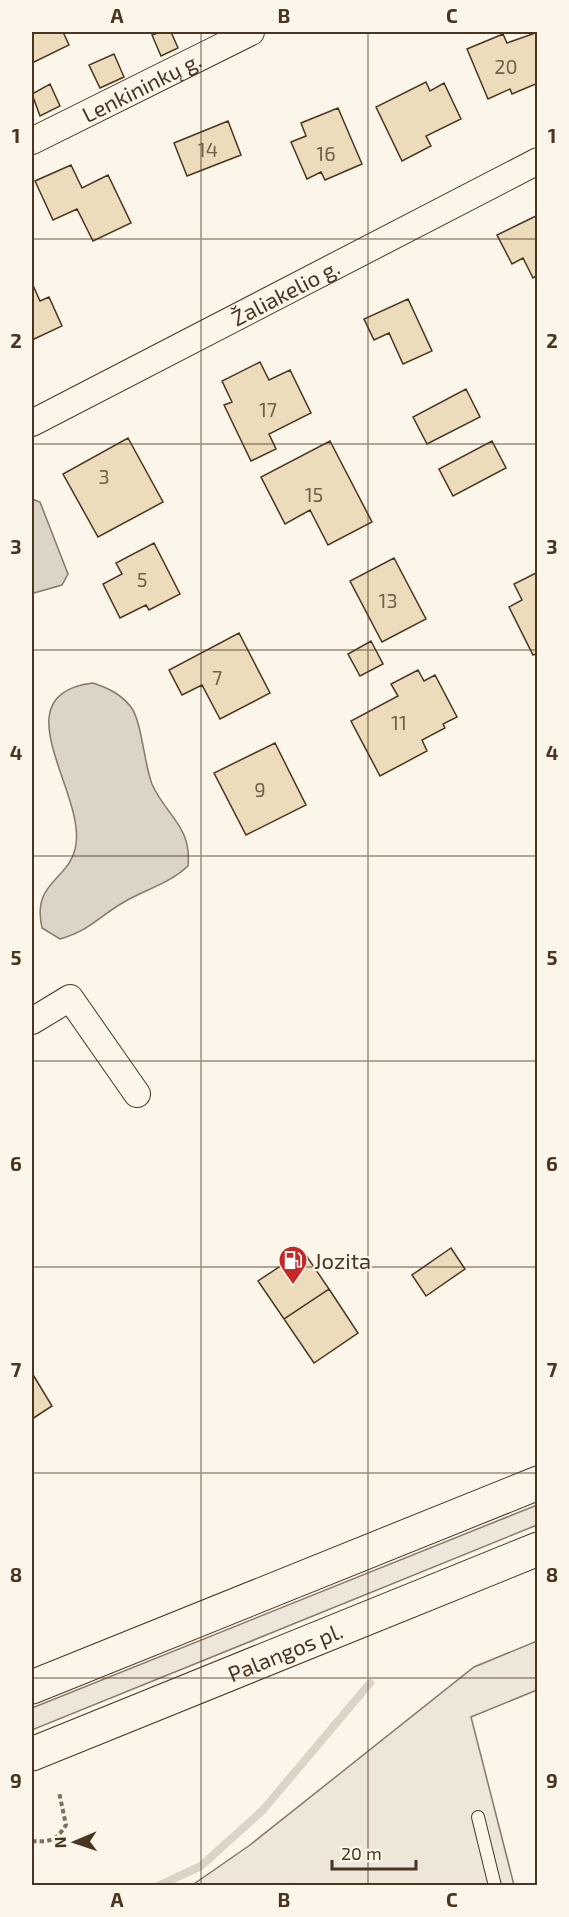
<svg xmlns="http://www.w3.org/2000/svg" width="569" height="1917" viewBox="0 0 569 1917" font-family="'Exo 2',sans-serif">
<rect width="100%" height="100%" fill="#fbf6e9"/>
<path fill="#ede6d9" stroke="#887966" stroke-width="1.5" d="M537,1505V1525L32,1730V1708Z
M537,1641V1690L471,1717L514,1885L191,1886L250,1845L474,1667Z"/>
<path fill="#dcd4c6" stroke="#887966" stroke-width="1.5" d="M32,499L40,502L68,574L62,585L34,593H32Z
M93,683C108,688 121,694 131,707C142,722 144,764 152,784C166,816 192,826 188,866C169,884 146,889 124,902C98,917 91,930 60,939L42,928C31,880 71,881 76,844C84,790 0,694 93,683Z"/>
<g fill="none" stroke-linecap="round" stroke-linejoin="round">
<path stroke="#dcd4c6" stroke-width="8" d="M158,1886L201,1866L263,1810L370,1683"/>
</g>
<path fill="#ecdcbc" stroke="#4a3520" stroke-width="1.5" d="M32,32H63L69,45L32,63Z
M161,32H171L178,48L161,56L152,35Z
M538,32V83L512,94L510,89L488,99L467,49L503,34L507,43Z
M114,54L124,77L100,88L89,65Z
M426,82L430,91L444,83L461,119L426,136L431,146L402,161L376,107Z
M50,84L60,106L40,116L32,94Z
M338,108L362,164L325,180L321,172L307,179L291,142L306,136L301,123Z
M228,121L241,155L187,176L174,143Z
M71,165L82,188L108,175L131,223L93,241L77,209L53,220L35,181Z
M538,215V275L533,278L523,258L512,264L497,235Z
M32,283L40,301L49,297L62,326L32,340Z
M408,299L432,351L403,364L389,333L374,340L364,319Z
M260,362L269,380L290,370L311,413L269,434L276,449L251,461L224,405L232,402L222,381Z
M466,389L480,417L427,444L413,417Z
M128,438L163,502L98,537L63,474Z
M330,441L372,522L328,545L310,510L285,524L261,477Z
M492,441L506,468L453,496L439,469Z
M154,543L180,594L149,610L146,605L120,618L103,584L122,574L116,563Z
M394,558L426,619L382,642L350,581Z
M538,572V653L533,655L509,607L522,600L514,584Z
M239,633L270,693L220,719L202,685L182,695L169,670Z
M371,641L383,664L360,676L348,654Z
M418,670L424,681L435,675L457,717L443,724L445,728L422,740L427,751L380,776L351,721L398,696L391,684Z
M275,743L306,805L246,835L214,773Z
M451,1248L465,1269L426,1296L412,1275Z
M303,1251L329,1289L284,1319L258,1281Z
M329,1289L358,1333L314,1363L284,1319Z
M32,1373L52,1406L32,1419Z"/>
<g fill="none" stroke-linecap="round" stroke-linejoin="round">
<g stroke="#4a3520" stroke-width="14">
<path id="service" d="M478,1817L495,1886"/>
</g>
<g stroke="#4a3520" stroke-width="28">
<g id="minor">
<path id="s1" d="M32,141L251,32"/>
<path id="s2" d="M32,423L538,161"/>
<path d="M32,1021L70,998L137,1094"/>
</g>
</g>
<g stroke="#4a3520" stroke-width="35">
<g id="trunk">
<path d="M32,1687L538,1483"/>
<path id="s3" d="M32,1754L538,1549"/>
</g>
</g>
<path stroke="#7f6f5c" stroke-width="4" stroke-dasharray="4.5 3" stroke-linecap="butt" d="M32,1841C50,1842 56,1841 66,1825L59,1792"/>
<use href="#service" stroke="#fbf6e9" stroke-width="12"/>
<use href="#minor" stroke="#fbf6e9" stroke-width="26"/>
<use href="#trunk" stroke="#fbf6e9" stroke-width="33"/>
</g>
<path fill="none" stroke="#4a3520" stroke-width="1.5" stroke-opacity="0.55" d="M201,32V1886M368,32V1886M32,239H538M32,444H538M32,650H538M32,856H538M32,1061H538M32,1267H538M32,1473H538M32,1678H538"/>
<defs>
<g id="fuel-pin" transform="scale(1.5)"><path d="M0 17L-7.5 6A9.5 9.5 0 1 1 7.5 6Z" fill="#c62828" stroke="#fbf6e9"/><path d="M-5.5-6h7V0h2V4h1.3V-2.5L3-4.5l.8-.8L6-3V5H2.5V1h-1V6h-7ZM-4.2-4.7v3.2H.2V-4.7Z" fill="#fff"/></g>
</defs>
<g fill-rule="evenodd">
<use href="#fuel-pin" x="293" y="1260"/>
</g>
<g text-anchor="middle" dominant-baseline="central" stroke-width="4.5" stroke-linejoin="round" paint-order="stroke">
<g font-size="20" fill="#725f47">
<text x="506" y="66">20</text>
<text x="208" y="149">14</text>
<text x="326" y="153">16</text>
<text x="268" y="409">17</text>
<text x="104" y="476">3</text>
<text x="314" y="494">15</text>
<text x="142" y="579">5</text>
<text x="388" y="600">13</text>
<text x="217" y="677">7</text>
<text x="399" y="722">11</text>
<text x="260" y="789">9</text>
</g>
<g font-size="22" fill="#4a3520" stroke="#fbf6e9">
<text stroke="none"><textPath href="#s1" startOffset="122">Lenkininkų g.</textPath></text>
<text stroke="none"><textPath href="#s2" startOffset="285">Žaliakelio g.</textPath></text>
<text stroke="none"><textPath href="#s3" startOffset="273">Palangos pl.</textPath></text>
</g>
<g font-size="22" fill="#4a3520" stroke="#fbf6e9" text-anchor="start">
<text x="314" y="1260">Jozita</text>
</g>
</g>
<rect width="569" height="1917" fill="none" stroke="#fbf6e9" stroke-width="66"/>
<g transform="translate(75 1842) rotate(268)" stroke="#fbf6e9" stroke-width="4.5" paint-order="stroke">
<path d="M0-4.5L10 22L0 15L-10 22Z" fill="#4a3520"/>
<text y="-9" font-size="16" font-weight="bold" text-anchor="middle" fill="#4a3520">N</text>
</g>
<path d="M332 1860v9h84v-9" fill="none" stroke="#4a3520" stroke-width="3"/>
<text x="341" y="1860" font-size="18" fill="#4a3520" stroke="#fbf6e9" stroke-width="4.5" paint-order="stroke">20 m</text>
<rect x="33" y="33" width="503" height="1851" fill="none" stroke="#4a3520" stroke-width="2"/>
<g font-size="20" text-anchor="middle" font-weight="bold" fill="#4a3520">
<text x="117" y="23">A</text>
<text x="284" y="23">B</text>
<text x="452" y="23">C</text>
<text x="16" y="143">1</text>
<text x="552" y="143">1</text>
<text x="16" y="348">2</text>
<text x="552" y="348">2</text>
<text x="16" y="554">3</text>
<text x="552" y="554">3</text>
<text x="16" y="760">4</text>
<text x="552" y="760">4</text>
<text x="16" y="965">5</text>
<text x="552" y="965">5</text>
<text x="16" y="1171">6</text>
<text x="552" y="1171">6</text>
<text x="16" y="1377">7</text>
<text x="552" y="1377">7</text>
<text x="16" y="1582">8</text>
<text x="552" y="1582">8</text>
<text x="16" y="1788">9</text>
<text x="552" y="1788">9</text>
<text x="117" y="1907">A</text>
<text x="284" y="1907">B</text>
<text x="452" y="1907">C</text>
</g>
</svg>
